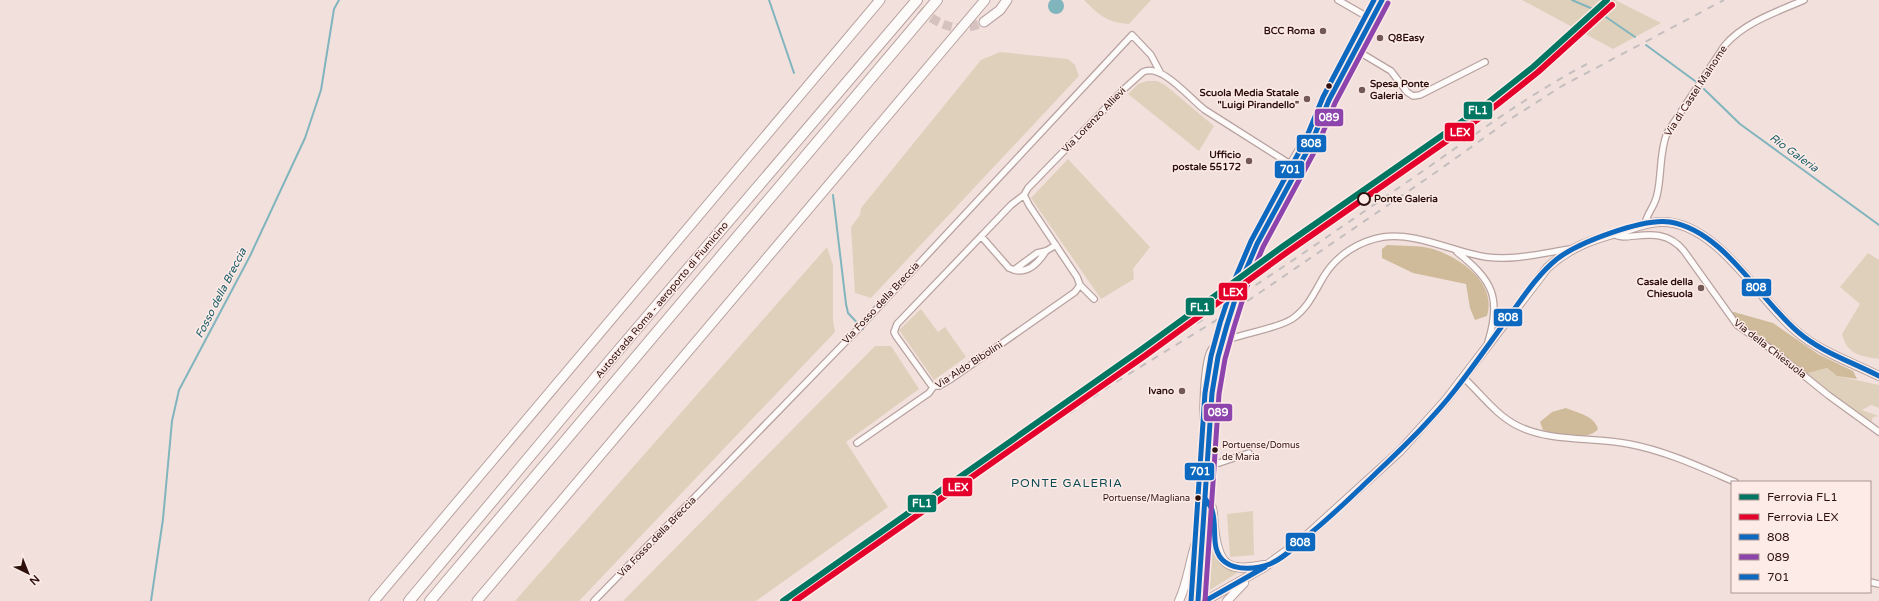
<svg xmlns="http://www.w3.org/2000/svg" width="1879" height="601" viewBox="0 0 1879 601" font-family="'Varela Round',sans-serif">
<rect width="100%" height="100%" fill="#f2e0dd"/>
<path fill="#dfd0bb" d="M1084,0H1151L1129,24C1106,22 1100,16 1084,0Z
M1522,0H1615L1661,23L1613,49Z
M1000,52L1068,59L1075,65L1079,76L871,298L855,293L851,227L860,215L861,208L981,60Z
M1147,81H1157L1165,85L1214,126L1199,151L1128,94L1138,84Z
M1068,159L1150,247L1133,269L1134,279L1101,299L1031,198Z
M827,247L833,265V320L835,332L579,601H515Z
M1868,253L1879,260V359C1861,356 1847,355 1842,334L1860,304L1840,287Z
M921,309L938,332L945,327L966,357L934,380L899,330Z
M875,346H891L919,389L846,442L888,507L756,601H623Z
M1827,368L1837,376L1879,385V408L1871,405L1862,410L1879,416L1873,417L1871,423L1810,378L1808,373Z
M1253,511L1254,555L1230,557L1227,514Z
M1209,532C1211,534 1211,539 1212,543C1215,562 1224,569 1242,570L1208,591L1206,590Z"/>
<path fill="#cfbb99" d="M1387,245C1401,246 1419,245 1433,249C1461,258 1497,283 1487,316L1475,320L1470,308L1466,284L1413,273L1382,258V249Z
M1734,312L1773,323L1818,354L1853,371L1857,379L1837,376L1827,368L1808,373L1810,378L1733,319L1730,313Z
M1566,408C1577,413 1594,415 1598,429C1590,441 1556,435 1543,430L1540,422L1552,412Z"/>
<path fill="#81b5bd" d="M1048 6a8 8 0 1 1 16 0a8 8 0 1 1-16 0Z"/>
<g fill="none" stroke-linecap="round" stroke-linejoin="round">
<path stroke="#81b5bd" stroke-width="2" d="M769,0L794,73
M1572,0L1593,9
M1603,15L1635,37
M1646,45L1695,81
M1704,89L1740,124L1879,225
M833,195L846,304L848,313L863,329
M151,601L163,519L172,421L179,390L250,256L305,138L321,90L334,9L339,0"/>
<path stroke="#d5c1be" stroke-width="9" stroke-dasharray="9 4.5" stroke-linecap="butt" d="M911,0C924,15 947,32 969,27C974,26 979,24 984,22"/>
<g stroke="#b8a29f" stroke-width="8">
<path id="minor" d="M1338,0L1371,19
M1356,50L1391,71L1407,92L1413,96L1420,95L1485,62
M1024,195L1029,205L1077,277L1080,285L1094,299
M1645,224C1647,213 1655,206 1657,195C1662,175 1659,153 1667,133L1725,45C1745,22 1777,12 1804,0
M1614,234C1626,244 1660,221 1684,251L1737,325L1771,349L1828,395L1879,432
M981,236L1009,268L1014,270
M1046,251C1039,262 1028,274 1014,270L1037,253L1046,251L1056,245
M1457,252C1492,280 1502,297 1488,342
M1464,378C1481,394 1497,416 1518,426C1550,442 1594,437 1629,444C1666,451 1700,467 1735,482
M934,386L931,385L896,336L894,332L897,324L1011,205L1024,195L1028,188L1124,89L1143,72C1162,63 1190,99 1205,110L1290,164L1309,132L1316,130
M857,443L929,393L934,386H939L951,379L1075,292L1080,285
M1205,452C1202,433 1202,365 1211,350C1221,335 1272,332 1292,319C1308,308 1314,293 1324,276C1337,255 1359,241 1383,237C1416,232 1453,252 1486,257C1514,261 1543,253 1571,249
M1207,461V463H1219L1249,453
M1870,582L1879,584
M594,601L858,329L1132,35L1151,55L1160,72"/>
</g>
<g stroke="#b8a29f" stroke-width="10">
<path id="secondary" d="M1311,144L1329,100L1382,0
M1205,498C1207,501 1211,505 1212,508C1214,514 1213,522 1214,527C1218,564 1226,573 1264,565
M1179,601C1190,578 1190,552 1201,530
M1198,601L1212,393
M1205,601L1263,568L1302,540L1400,451L1446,400L1547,268C1570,247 1591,240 1620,232C1633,228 1647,222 1661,222C1717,221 1758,299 1796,331C1820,352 1851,362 1879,376
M1227,601L1244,583"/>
</g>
<g stroke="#b8a29f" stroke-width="11">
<path id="trunk" d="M984,22L1000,10L1007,0
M374,601L880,0
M477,601L985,0"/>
</g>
<g stroke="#b8a29f" stroke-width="12">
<path id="motorway" d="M409,601L611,359L917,0
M430,601L937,0"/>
</g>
<use href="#minor" stroke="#fdfafa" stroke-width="5.5"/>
<use href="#secondary" stroke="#fdfafa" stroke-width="8"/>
<use href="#trunk" stroke="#fdfafa" stroke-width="9"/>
<use href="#motorway" stroke="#fdfafa" stroke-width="10"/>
<path stroke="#c4bebe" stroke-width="2" stroke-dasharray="7 7" stroke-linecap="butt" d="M1113,374C1216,315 1312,247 1410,180C1468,140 1524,97 1587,64
M986,464L1067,415L1111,385L1249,300L1432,175L1512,118L1562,86L1724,0"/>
<g stroke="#b8a29f" stroke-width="10" stroke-linecap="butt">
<path id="secondary-bridge" d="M1212,393C1220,342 1235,292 1257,244C1273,210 1293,178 1311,144"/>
</g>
<use href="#secondary-bridge" stroke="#fdfafa" stroke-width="8"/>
<g stroke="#fdebe8" stroke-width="8">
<path id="bus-1" d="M1205,498C1207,502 1211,506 1212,510C1218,527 1209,550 1225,562C1237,571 1257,569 1270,564C1284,558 1296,546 1307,536C1330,518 1351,497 1372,477C1401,449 1430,422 1455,390C1473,367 1490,343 1507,319C1522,299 1537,275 1557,259C1579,242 1643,218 1670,222C1724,231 1759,299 1798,332C1821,352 1852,362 1879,376
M1198,601L1212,393L1218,357L1227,325L1240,284L1257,244L1311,144L1329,100L1382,0
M1205,601L1265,567"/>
</g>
<g stroke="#fdebe8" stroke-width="8">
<path id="bus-2" d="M1205,601L1219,394L1225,359L1234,327L1247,286L1263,247L1317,147L1335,103L1388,3"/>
</g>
<g stroke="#fdebe8" stroke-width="8">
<path id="bus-3" d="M1191,601L1205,393L1211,356L1220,323L1234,281L1251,241L1305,141L1323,97L1374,0"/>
</g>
<use href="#bus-1" stroke="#0c69bf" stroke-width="5"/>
<use href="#bus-2" stroke="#8e44ad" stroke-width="5"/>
<use href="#bus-3" stroke="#0c69bf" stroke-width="5"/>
<g stroke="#fdebe8" stroke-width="9">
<path id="rail-1" d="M783,601L1142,349L1282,247L1480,109L1533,67L1607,0"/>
</g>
<g stroke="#fdebe8" stroke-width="9">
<path id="rail-2" d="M795,601L1146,355L1286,253L1484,115L1538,72L1612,5"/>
</g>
<use href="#rail-1" stroke="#007663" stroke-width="6"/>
<use href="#rail-2" stroke="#e4002b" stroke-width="6"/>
</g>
<g fill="#735956" stroke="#fdebe8" stroke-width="1.5">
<circle cx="1323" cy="31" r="4"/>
<circle cx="1380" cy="38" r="4"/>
<circle cx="1362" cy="90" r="4"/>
<circle cx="1307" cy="99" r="4"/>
<circle cx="1249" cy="161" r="4"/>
<circle cx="1701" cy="288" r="4"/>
<circle cx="1182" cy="391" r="4"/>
</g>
<g fill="#2e110d" stroke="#fdebe8" stroke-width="1.5">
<circle cx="1329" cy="86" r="3.5"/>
<circle cx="1215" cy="450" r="3.5"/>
<circle cx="1198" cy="498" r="3.5"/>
</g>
<circle fill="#fdebe8" stroke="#2e110d" stroke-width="2" cx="1364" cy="199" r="6"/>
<g text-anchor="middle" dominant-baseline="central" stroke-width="3" stroke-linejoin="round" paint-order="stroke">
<g font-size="9" fill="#2e110d" stroke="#fdebe8" text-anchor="start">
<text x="1222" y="445">Portuense/Domus<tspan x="1222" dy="12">de Maria</tspan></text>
<text x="1190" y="498" text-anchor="end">Portuense/Magliana</text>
</g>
<g font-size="10" font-weight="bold" fill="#2e110d" stroke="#fdebe8" text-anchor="end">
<text x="1315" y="31">BCC Roma</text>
<text x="1388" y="38" text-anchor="start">Q8Easy</text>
<text x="1370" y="84" text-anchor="start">Spesa Ponte<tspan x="1370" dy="12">Galeria</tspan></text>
<text x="1299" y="93">Scuola Media Statale<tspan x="1299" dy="12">"Luigi Pirandello"</tspan></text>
<text x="1241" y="155">Ufficio<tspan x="1241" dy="12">postale 55172</tspan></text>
<text x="1693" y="282">Casale della<tspan x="1693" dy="12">Chiesuola</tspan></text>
<text x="1174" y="391">Ivano</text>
</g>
<g font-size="10" fill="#2e110d" stroke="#fdebe8">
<text transform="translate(1696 91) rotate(-57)">Via di Castel Malnome</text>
<text transform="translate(1094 120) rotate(-46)">Via Lorenzo Allievi</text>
<text transform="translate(662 300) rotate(-50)">Autostrada Roma - aeroporto di Fiumicino</text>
<text transform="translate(881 303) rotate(-47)">Via Fosso della Breccia</text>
<text transform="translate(1770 349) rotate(38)">Via della Chiesuola</text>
<text transform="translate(969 365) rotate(-33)">Via Aldo Bibolini</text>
<text transform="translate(657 537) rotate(-46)">Via Fosso della Breccia</text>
</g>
<g font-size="10" font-weight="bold" fill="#2e110d" stroke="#fdebe8" text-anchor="start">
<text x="1374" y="199">Ponte Galeria</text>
</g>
<g font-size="11" font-style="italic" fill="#1d606a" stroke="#fdebe8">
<text transform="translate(1794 153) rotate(36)">Rio Galeria</text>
<text transform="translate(221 293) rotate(-63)">Fosso della Breccia</text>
</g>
<g font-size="12" letter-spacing="1" fill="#0e4b54" stroke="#fdebe8">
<text x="1067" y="483">PONTE GALERIA</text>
</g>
</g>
<g stroke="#fdebe8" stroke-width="1.5">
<rect x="1463" y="101" width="30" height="19" rx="4" fill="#007663"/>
<rect x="1314" y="108" width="30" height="19" rx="4" fill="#8e44ad"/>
<rect x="1444" y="122" width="31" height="20" rx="4" fill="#e4002b"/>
<rect x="1296" y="134" width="31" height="19" rx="4" fill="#0c69bf"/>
<rect x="1274" y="160" width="31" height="19" rx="4" fill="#0c69bf"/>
<rect x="1741" y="278" width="31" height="19" rx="4" fill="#0c69bf"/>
<rect x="1218" y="282" width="30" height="19" rx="4" fill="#e4002b"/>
<rect x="1185" y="297" width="30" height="19" rx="4" fill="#007663"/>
<rect x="1493" y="308" width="30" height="19" rx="4" fill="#0c69bf"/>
<rect x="1203" y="403" width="30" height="19" rx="4" fill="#8e44ad"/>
<rect x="1184" y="462" width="31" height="19" rx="4" fill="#0c69bf"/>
<rect x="942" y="477" width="31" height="20" rx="4" fill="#e4002b"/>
<rect x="907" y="494" width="30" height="19" rx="4" fill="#007663"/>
<rect x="1285" y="532" width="31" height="20" rx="4" fill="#0c69bf"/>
</g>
<g font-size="11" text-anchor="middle" font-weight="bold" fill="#fff">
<text x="1478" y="114">FL1</text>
<text x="1329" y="121">089</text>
<text x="1460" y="136">LEX</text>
<text x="1311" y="147">808</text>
<text x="1290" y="173">701</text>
<text x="1756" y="291">808</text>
<text x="1233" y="296">LEX</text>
<text x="1200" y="311">FL1</text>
<text x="1508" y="321">808</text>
<text x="1218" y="416">089</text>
<text x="1200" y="475">701</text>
<text x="958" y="491">LEX</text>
<text x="922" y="507">FL1</text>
<text x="1300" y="546">808</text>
</g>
<rect x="1731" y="481" width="140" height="112" fill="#fdebe8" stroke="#aa9490"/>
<rect x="1739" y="494" width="20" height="6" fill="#007663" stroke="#aa9490"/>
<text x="1767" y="501" font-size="12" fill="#2e110d">Ferrovia FL1</text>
<rect x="1739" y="514" width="20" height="6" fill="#e4002b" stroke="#aa9490"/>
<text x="1767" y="521" font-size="12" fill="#2e110d">Ferrovia LEX</text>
<rect x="1739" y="534" width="20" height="6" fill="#0c69bf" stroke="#aa9490"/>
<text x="1767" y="541" font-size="12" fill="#2e110d">808</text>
<rect x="1739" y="554" width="20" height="6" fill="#8e44ad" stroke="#aa9490"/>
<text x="1767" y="561" font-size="12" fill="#2e110d">089</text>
<rect x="1739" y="574" width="20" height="6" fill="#0c69bf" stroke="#aa9490"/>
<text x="1767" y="581" font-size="12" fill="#2e110d">701</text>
<g transform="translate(28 573) rotate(137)" stroke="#fdebe8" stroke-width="3" paint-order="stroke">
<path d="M0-3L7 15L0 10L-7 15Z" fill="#2e110d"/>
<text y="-6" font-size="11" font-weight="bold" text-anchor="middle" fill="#2e110d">N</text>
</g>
</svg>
